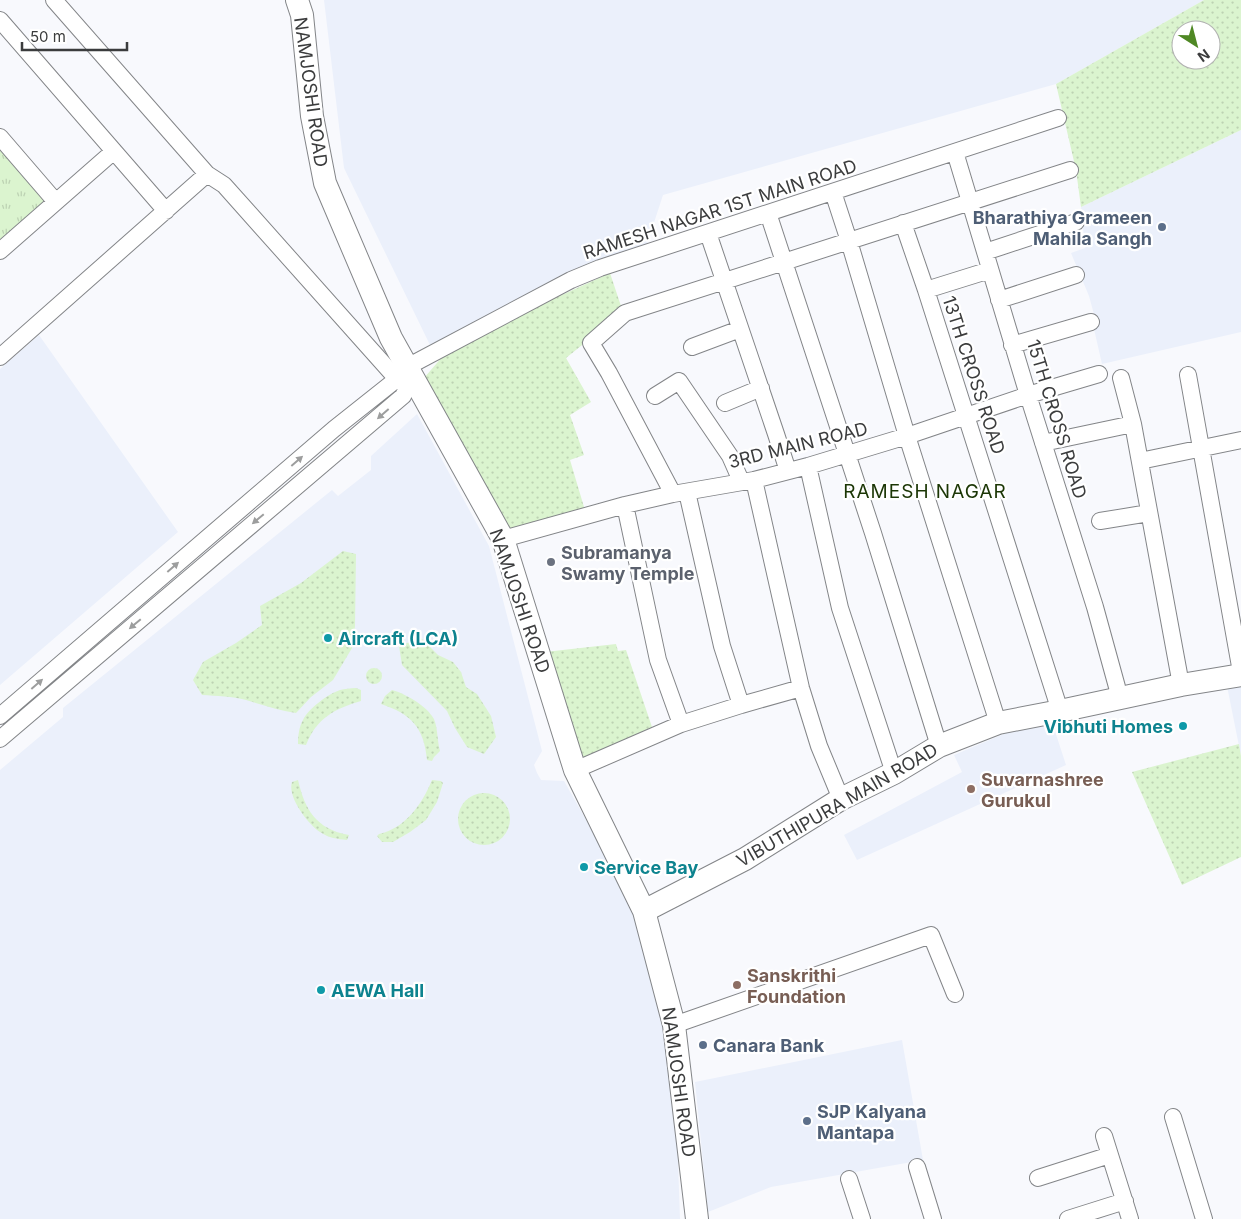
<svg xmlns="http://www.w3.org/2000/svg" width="1241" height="1219" viewBox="0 0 1241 1219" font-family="Inter,sans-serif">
<defs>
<pattern id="grass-dots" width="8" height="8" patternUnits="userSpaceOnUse" patternTransform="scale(1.25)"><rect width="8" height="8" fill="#dbf4cf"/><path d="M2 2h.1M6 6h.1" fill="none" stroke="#bdd2b3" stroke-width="1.8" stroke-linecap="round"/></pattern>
<pattern id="park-tufts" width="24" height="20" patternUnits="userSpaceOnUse" patternTransform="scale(1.25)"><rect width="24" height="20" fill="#dbf4cf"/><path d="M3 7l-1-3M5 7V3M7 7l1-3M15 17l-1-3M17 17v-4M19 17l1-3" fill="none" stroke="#bdd2b3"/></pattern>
</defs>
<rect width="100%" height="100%" fill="#f8f9fd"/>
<path fill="#ebf0fb" d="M324,0H1204L1056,84L663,195L646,247L575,272L430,345L344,168Z
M1241,130V332L1102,364L1094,329L1095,318L1089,296L1071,253L1085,248L1081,207Z
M39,335L178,532L0,685V369Z
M417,414L489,546L542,751L534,765L537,773L541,780L564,781L609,860L639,923L664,1020L677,1133L680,1219H0V770L63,717V708L332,490L338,496L371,470V456Z
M1241,684V756L1227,686Z
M1052,722L1066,765L857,860L844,835L962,772L954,755L1006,733Z
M902,1040L923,1160L771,1187L708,1212L695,1082Z"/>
<path fill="url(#grass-dots)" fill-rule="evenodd" d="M1204,0H1241V130L1081,207L1076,170L1056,84ZM1181,30H1211V60H1181Z
M610,273L623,312L566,358L591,402L570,415L584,455L570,460L584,507L578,518L510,532L424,378L443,356L553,299Z
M343,551L356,554L355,626L352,648L333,680L311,697L296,713C278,710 263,705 246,700C232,696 217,696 202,695L193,680L203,662L236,643L262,625L260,606L301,583Z
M421,638L438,655L453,662L461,672L466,687L477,694L491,716L496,737L484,754L467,747L455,728L447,711L402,665L399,646Z
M616,644L618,651L626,650L652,727L579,762L545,652Z
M366 676a8 8 0 1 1 16 0a8 8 0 1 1-16 0Z
M356,688L361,690V701C334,709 317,718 306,745L298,744C298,736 299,727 303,720C308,709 328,694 340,690C345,689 350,688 356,688Z
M392,690C404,693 425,705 432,716C438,723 437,741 440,751L434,757L432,761L427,760C424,727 411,714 381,704L385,696Z
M1239,744L1241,756V857L1182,885L1132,772Z
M298,780C305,810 316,829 349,835L347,840C337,839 329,838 320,832C308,824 287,797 292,782Z
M432,780L441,781L443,783L437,802L426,820L410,832L393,842H382L377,836L379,834C406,828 422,804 432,780Z
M458 819a26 26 0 1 1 52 0a26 26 0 1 1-52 0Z"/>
<path fill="url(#park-tufts)" d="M0,144L48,200L0,240Z"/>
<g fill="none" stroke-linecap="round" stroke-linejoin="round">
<g stroke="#838588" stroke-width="18">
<path id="street" d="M54,0L207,174L224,185L397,379
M0,20L166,211
M0,137L56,202
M955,152L1028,395L1095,607L1117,687L1118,698
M833,192L849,241L907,436L998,723
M768,213L873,533L939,746
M903,223L926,290L1060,711
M708,233L776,434L788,471
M0,251L114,151
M985,252L1076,222
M926,290L990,270
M999,300L1076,275
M1012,345L1091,322
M692,347L740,329
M0,357L207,174
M407,367L571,280L600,268L1058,118
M1188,375L1241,672
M1121,378L1133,424L1181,685
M655,396L679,381L730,456L741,481
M725,403L761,388
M1043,443L1133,424
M1140,461L1241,440
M808,466L840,608L894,773
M754,480L801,688L819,746L841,799
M687,492L722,646L741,705
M673,494L609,373L591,343L625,313L1070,170
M625,505L658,660L681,724
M1100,521L1149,513
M503,539L625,505L673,494L754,480L808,466L907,436L1028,395L1099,374
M0,716L334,429L397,379L413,377
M0,739L403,396L413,377
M575,770L681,724L741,705L801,688
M674,1025L931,935L955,994
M1173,1117L1204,1219
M1104,1136L1130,1219
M917,1167L933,1219
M1038,1178L1110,1155
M849,1179L862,1219
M1068,1219L1125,1201"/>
</g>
<g stroke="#838588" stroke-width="24">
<path id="secondary" d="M297,0L302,15L312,116L325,183L391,338L503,539L575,770L644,911L674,1025L697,1219
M644,911L745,859L841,799L894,773L939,746L998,723L1060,711L1181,685L1241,675"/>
</g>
<use href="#street" stroke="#fff" stroke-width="16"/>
<use href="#secondary" stroke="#fff" stroke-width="22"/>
</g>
<defs><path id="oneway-solid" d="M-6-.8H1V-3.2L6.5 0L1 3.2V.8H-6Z" transform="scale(1.25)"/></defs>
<g fill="#9d9e9e">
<use href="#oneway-solid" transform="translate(383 414) rotate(139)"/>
<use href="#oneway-solid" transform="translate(297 461) rotate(-41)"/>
<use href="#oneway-solid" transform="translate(258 519) rotate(140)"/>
<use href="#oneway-solid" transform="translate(173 567) rotate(-41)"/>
<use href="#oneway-solid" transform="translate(135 624) rotate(140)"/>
<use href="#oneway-solid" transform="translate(37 684) rotate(-41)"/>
</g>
<g fill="#5c6f8a" stroke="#fff" stroke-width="2">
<circle cx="1162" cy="227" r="5"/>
<circle cx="703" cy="1045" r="5"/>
<circle cx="807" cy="1121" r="5"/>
</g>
<circle fill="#6b7280" stroke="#fff" stroke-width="2" cx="551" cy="562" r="5"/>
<g fill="#0f9aa8" stroke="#fff" stroke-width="2">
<circle cx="328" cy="638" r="5"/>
<circle cx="1183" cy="726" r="5"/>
<circle cx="584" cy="867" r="5"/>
<circle cx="321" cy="990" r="5"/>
</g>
<g fill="#8d6e63" stroke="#fff" stroke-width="2">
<circle cx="971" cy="789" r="5"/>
<circle cx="737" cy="985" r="5"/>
</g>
<g text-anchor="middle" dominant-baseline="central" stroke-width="4.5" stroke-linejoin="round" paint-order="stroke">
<g font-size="18" fill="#3b3c3d" stroke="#fff">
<text transform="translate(311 92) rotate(82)">NAMJOSHI ROAD</text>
<text transform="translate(720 209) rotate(-18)">RAMESH NAGAR 1ST MAIN ROAD</text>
<text transform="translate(974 375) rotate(72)">13TH CROSS ROAD</text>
<text transform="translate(1057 419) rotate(73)">15TH CROSS ROAD</text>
<text transform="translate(798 445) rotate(-14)">3RD MAIN ROAD</text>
<text transform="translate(520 601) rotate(71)">NAMJOSHI ROAD</text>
<text transform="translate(837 805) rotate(-30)">VIBUTHIPURA MAIN ROAD</text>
<text transform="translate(679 1082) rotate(82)">NAMJOSHI ROAD</text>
</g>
<g font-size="18" font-weight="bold" fill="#4e5e75" stroke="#fff" text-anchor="start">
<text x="1152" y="217" text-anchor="end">Bharathiya Grameen<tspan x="1152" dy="21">Mahila Sangh</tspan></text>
<text x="713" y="1045">Canara Bank</text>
<text x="817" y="1111">SJP Kalyana<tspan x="817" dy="21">Mantapa</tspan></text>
</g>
<g font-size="18" font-weight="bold" fill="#5b616d" stroke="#fff" text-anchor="start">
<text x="561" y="552">Subramanya<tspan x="561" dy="21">Swamy Temple</tspan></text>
</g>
<g font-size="18" font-weight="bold" fill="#0d838f" stroke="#fff" text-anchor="start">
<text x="338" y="638">Aircraft (LCA)</text>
<text x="1173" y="726" text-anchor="end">Vibhuti Homes</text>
<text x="594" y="867">Service Bay</text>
<text x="331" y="990">AEWA Hall</text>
</g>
<g font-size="18" font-weight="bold" fill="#785e54" stroke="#fff" text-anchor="start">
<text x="981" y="779">Suvarnashree<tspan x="981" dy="21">Gurukul</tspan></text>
<text x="747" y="975">Sanskrithi<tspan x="747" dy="21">Foundation</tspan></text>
</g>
<g font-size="19" letter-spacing="1" fill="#1b3605" stroke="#fff">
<text x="925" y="491">RAMESH NAGAR</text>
</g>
</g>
<g transform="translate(1196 45) rotate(144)"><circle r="24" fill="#ffffff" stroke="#b1b1b1"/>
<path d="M0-4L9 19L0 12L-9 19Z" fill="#4f8824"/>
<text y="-8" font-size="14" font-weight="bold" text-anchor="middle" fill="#3b3c3d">N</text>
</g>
<path d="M22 42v8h105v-8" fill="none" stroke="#3b3c3d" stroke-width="2.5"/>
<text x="30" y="42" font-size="15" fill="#3b3c3d" stroke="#ffffff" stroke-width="4" paint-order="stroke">50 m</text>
</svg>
